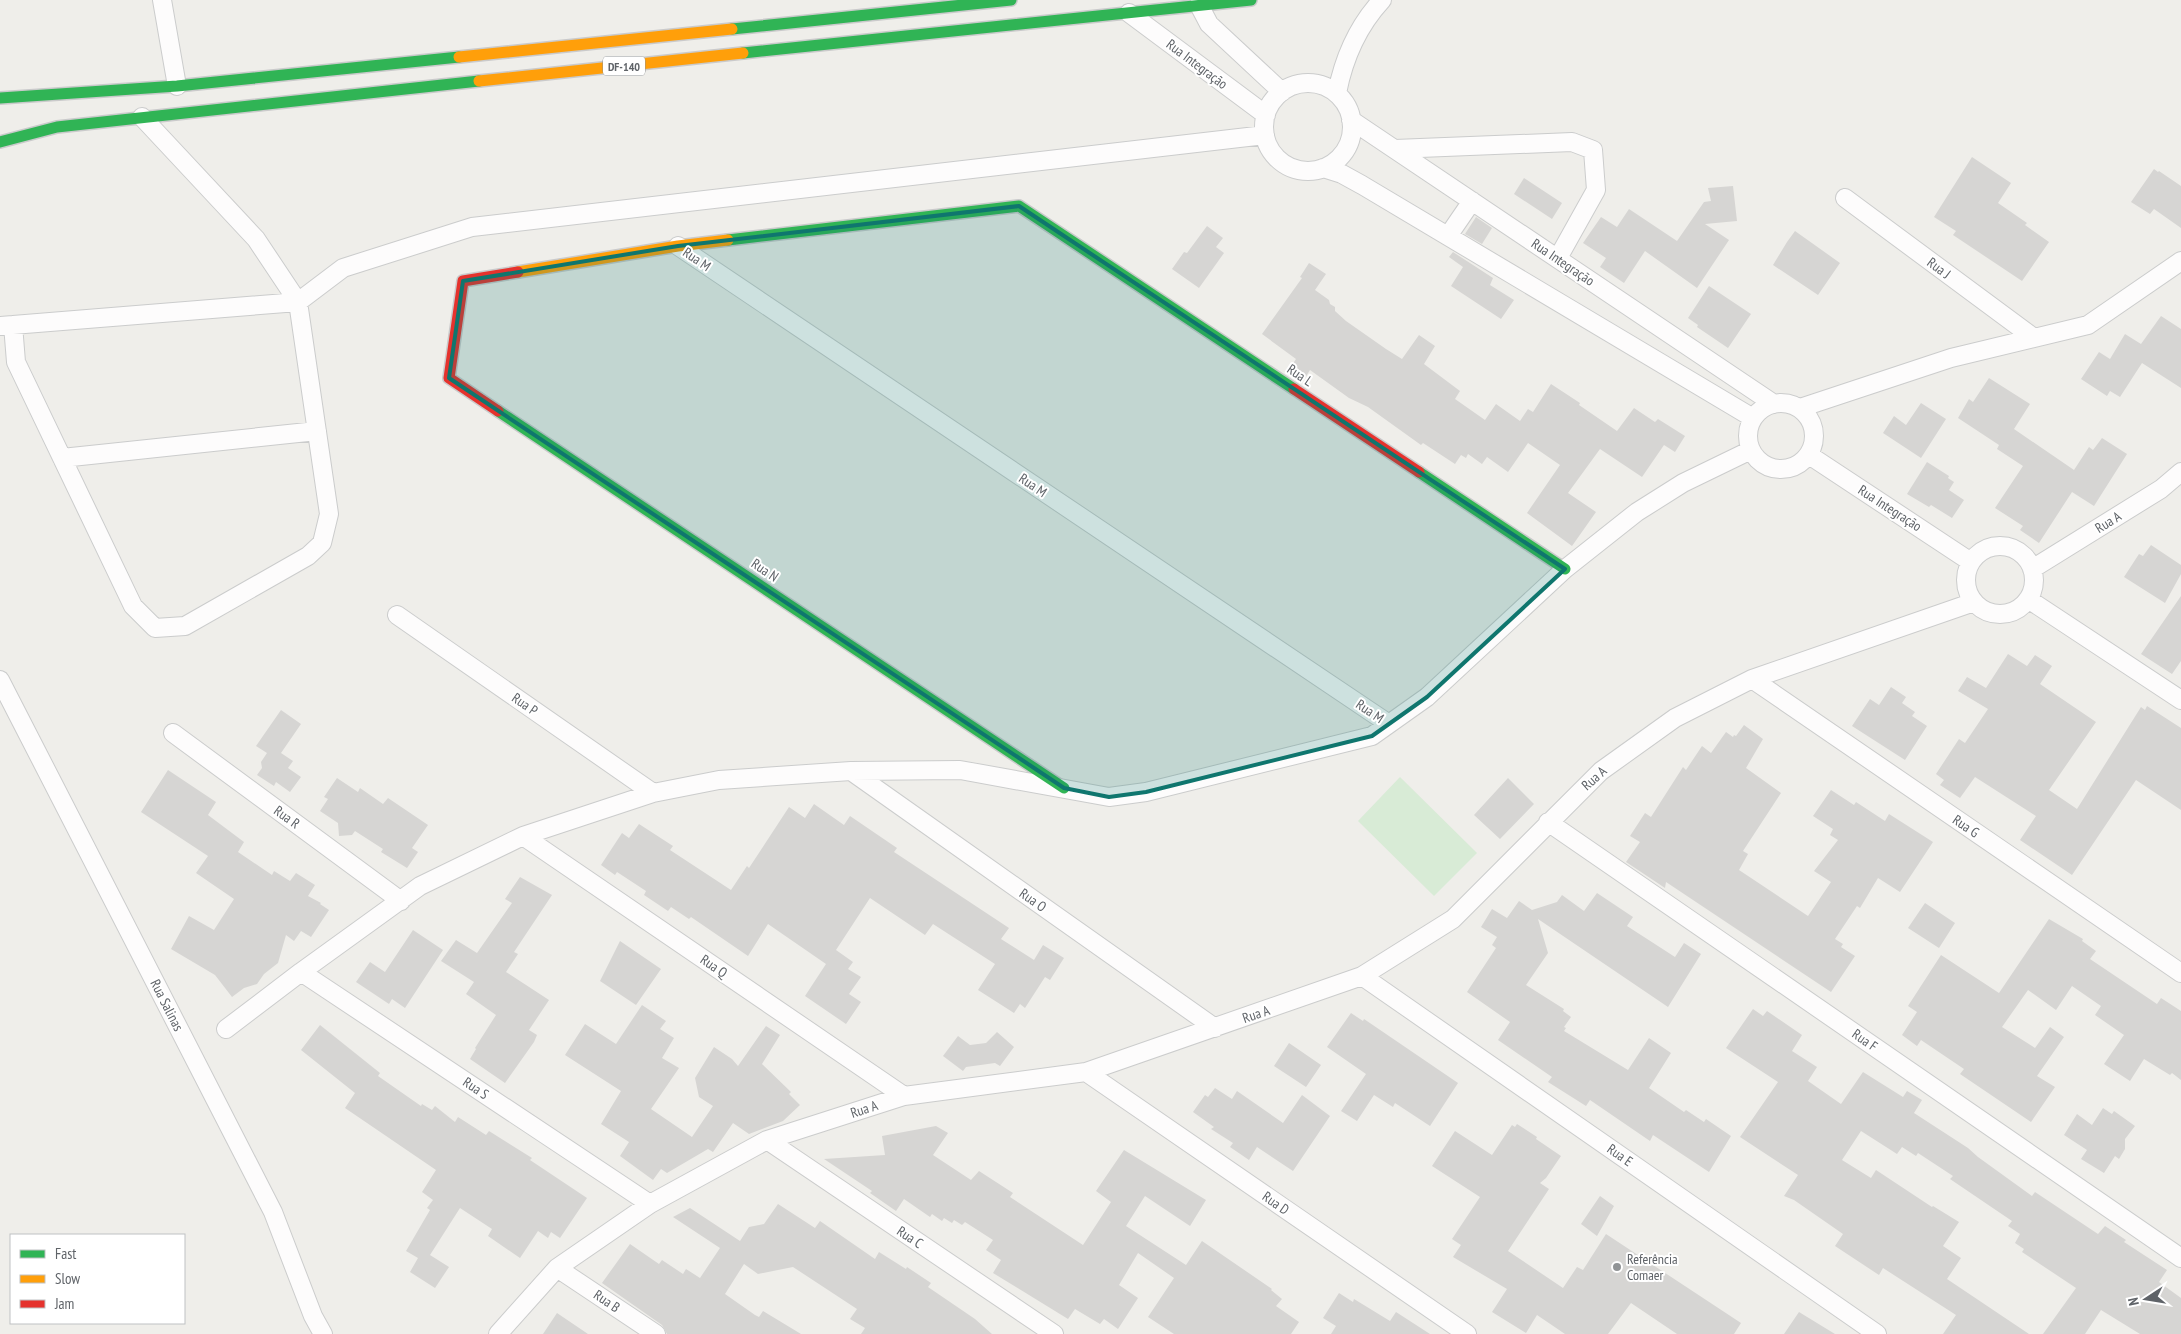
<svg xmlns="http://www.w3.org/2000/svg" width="2181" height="1334" viewBox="0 0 2181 1334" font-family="'PT Sans Narrow',sans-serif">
<rect width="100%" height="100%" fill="#efeeea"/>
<path fill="#d8ebd6" d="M1400,777L1477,853L1434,896L1358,821Z"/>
<path fill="#d6d5d3" d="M1972,157L2011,183L1998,203L2027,223L2025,225L2049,242L2022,281L1953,235L1956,231L1934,217Z
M2154,169L2158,172L2159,171L2181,186V228L2154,209L2150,214L2131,202Z
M1524,178L1562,203L1552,219L1514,194Z
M1733,186L1737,221L1705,224L1729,240L1697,288L1645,251L1624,283L1600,267L1606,258L1583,243L1601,217L1617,227L1629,209L1677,241L1704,202L1711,201L1708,188Z
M1476,217L1492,228L1482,244L1465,234Z
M1207,226L1223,238L1216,247L1224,253L1199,288L1172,269L1184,252L1187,253Z
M1795,231L1840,263L1818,295L1773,265L1787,242Z
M1453,252L1493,278L1490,285L1514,300L1501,319L1451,286L1463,267L1449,257Z
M1309,263L1326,274L1315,290L1329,300L1330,304L1335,307V311L1346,321L1386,349L1402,359L1419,335L1435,346L1424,364L1460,391L1455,399L1485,420L1496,404L1520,421L1528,409L1533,412L1551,384L1580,403L1579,405L1617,431L1634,408L1655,422L1658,419L1685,436L1675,452L1664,445L1642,477L1600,449L1568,493L1596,512L1572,546L1527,513L1560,465L1528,443L1508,472L1487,457L1482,464L1468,454L1466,458L1461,455L1455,464L1423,443L1421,445L1368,407L1349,398L1310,370L1305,378L1290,368L1296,359L1262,334L1302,278L1300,277Z
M1709,286L1751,314L1728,348L1697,327L1698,325L1688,318Z
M2161,316L2181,329V388L2142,363L2120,397L2110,391L2107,396L2081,379L2099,352L2110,359L2125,334L2141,344Z
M1989,378L2030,404L2014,429L2074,470L2089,447L2093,450L2102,438L2127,454L2094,506L2072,492L2039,543L2020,530L2023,526L1995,508L2023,466L1997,449L1999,445L1958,418L1969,399L1973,402Z
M1921,403L1946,419L1921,458L1883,433L1894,416L1906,425Z
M1927,462L1949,476L1948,478L1954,482L1949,490L1964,500L1952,518L1931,505L1929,507L1907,494Z
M2151,545L2181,565V574L2165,603L2124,577L2139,554L2143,556Z
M2181,596V661L2172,674L2141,654Z
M2008,654L2027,666L2035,655L2052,666L2040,684L2096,722L2049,790L2077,809L2141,707L2145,710L2147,706L2181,728V810L2136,780L2072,875L2020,840L2036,816L1975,777L1960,798L1940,785L1944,780L1936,774L1959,739L1965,743L1988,709L1958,691L1967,677L1986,688Z
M1891,687L1906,697L1902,703L1915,712L1912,716L1927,726L1905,760L1852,726L1870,699L1879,705Z
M281,710L301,724L281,753L293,761L288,768L301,777L290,792L276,782L274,786L257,775L262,768L261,762L267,753L256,746Z
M1744,725L1763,739L1746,768L1781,793L1743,851L1748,854L1739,870L1808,916L1831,882L1814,871L1838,840L1830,835L1833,829L1813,816L1831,790L1854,805L1856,802L1885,821L1889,814L1933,842L1900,892L1878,878L1860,908L1857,906L1835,939L1843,944L1841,947L1855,956L1831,992L1666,882L1665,888L1626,862L1640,842L1630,836L1645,813L1651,817L1683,767L1686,770L1702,746L1711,753L1726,732L1733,737L1734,735L1736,736Z
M168,770L216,802L208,815L244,842L238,852L272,875L274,871L290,881L296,873L315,885L308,896L321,903L320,904L329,910L311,937L301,931L294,941L286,935L278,963L264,974L257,984L244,988L232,997L215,975L171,949L189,916L214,930L234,899L196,873L208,856L141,812Z
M337,778L358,792L360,788L383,804L388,798L428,825L412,848L418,852L407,868L381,852L383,849L355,831L352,835L339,836L338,823L320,811L328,799L324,797Z
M1508,778L1534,804L1500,839L1474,815Z
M814,804L844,825L850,816L897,848L894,852L1009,928L1001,939L1034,960L1043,945L1064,958L1050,980L1045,977L1025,1008L1020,1004L1014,1013L978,990L995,964L933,924L925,935L870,898L836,950L853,962L848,969L861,977L849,994L861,1002L846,1024L805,996L826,964L768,924L748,956L691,917L689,919L671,907L668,911L644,895L646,891L617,872L615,875L601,865L622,833L629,838L639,824L673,846L670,850L731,890L747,866L749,868L789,807L805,818Z
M520,877L552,895L514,952L518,954L506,972L549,1000L529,1030L537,1035L534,1042L505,1083L470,1059L476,1049L475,1048L496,1015L466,994L474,982L441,961L456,940L477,953L512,903L505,899Z
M1597,893L1633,917L1627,926L1675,957L1684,943L1701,954L1668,1007L1538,919L1548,953L1526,985L1564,1009L1563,1011L1571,1017L1564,1027L1566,1028L1564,1031L1628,1070L1649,1038L1671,1053L1649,1088L1684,1112L1686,1110L1704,1122L1706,1119L1731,1136L1709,1172L1653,1135L1650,1141L1590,1100L1586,1106L1548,1082L1552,1077L1498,1040L1510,1022L1467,992L1496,948L1492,945L1497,937L1481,927L1492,909L1507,918L1519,901L1532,910L1557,902L1562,895L1584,911Z
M1925,903L1955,923L1939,948L1908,928Z
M2049,919L2083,939L2082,941L2096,951L2090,959L2157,1004L2161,998L2181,1011V1080L2172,1073L2170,1075L2144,1059L2130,1081L2104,1064L2124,1035L2095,1015L2101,1006L2072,986L2056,1010L2028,990L2002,1027L2035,1048L2050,1027L2064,1037L2037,1076L2055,1087L2031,1122L1960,1074L1964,1069L1921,1040L1917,1046L1902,1035L1917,1012L1908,1006L1941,955L1999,993Z
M413,930L443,950L405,1008L392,999L389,1004L356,982L370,962L385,972Z
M620,941L661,969L636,1005L600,981Z
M642,1005L666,1021L660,1029L674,1038L662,1058L679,1068L651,1109L692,1137L713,1106L699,1097L695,1078L714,1047L732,1059L738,1066L766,1026L780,1035L762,1064L791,1092L789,1094L800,1105L783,1121L749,1134L733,1123L713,1152L708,1149L667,1173L661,1169L653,1180L620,1156L629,1142L601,1124L621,1091L565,1055L585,1024L616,1044Z
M1753,1009L1763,1016L1767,1011L1802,1035L1792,1051L1817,1067L1808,1081L1841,1104L1863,1072L1903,1097L1907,1091L1922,1100L1914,1113L1968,1148L1978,1157L2032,1196L2035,1192L2098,1234L2105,1226L2126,1240L2124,1242L2167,1270L2159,1282L2181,1298V1334H2140L2101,1310L2085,1334H2043L2076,1288L2022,1252L2024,1249L2015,1243L2020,1234L2008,1226L2012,1221L1950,1179L1953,1176L1918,1153L1916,1156L1902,1147L1897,1154L1861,1131L1842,1160L1871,1178L1876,1170L1932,1207L1933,1206L1959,1222L1943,1246L1961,1258L1947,1279L2029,1334H1943L1956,1315L1883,1268L1879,1275L1835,1246L1843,1234L1794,1200L1784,1196L1798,1175L1740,1137L1778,1082L1726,1048Z
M1351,1013L1363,1021L1364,1019L1458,1083L1430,1126L1395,1103L1393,1107L1374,1095L1357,1121L1341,1111L1366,1074L1327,1047Z
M320,1025L380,1073L378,1076L421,1106L422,1104L432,1110L435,1106L455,1122L458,1117L486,1135L489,1131L532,1158L530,1160L587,1198L560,1238L551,1232L548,1238L538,1231L520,1258L488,1236L492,1229L460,1208L430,1255L449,1267L435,1288L410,1272L418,1258L406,1251L430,1210L427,1208L433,1200L422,1192L436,1170L345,1108L355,1093L301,1050Z
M997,1032L1014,1047L1000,1066L995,1063L966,1067L963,1071L943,1056L958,1036L970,1045L986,1043Z
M1289,1043L1321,1065L1306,1087L1274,1066Z
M1215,1088L1232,1099L1237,1091L1283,1123L1302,1095L1330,1116L1293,1171L1257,1147L1249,1160L1230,1147L1233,1143L1211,1129L1214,1127L1193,1112L1205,1095L1208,1097Z
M2103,1108L2112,1114L2114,1111L2135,1126L2125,1139V1149L2119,1159L2115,1156L2104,1173L2081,1159L2087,1150L2064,1135L2077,1114L2092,1125Z
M1517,1124L1537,1137L1536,1139L1561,1156L1546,1178L1540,1183L1549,1189L1508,1251L1563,1288L1577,1267L1583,1270L1606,1234L1741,1323L1734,1334H1677L1631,1303L1608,1334H1565L1537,1315L1526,1333L1492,1312L1507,1289L1453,1257L1461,1245L1452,1239L1480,1197L1432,1166L1455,1131L1492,1155L1512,1125L1515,1127Z
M936,1126L948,1133L933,1155L971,1180L979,1171L1013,1193L1010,1197L1083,1245L1111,1202L1096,1191L1124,1150L1206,1200L1190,1226L1145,1196L1126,1226L1186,1265L1202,1241L1272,1289L1271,1290L1282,1299L1276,1306L1299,1322L1291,1334H1174L1148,1317L1174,1278L1138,1253L1119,1285L1138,1298L1118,1329L1104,1319L1100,1324L1075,1309L1068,1319L993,1273L1001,1260L986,1250L993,1240L965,1222L962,1225L954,1220L952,1223L944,1218L942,1221L932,1214L930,1217L904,1199L896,1211L870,1193L872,1191L824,1159L885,1155L882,1136Z
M1600,1196L1614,1206L1597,1236L1581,1224Z
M778,1204L815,1228L820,1221L875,1259L879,1252L906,1269L907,1267L931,1283L928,1287L975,1319L992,1334H861L865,1328L850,1319L857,1309L793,1267L758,1274L744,1264L725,1294L755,1315L759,1317L763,1311L801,1334H667L662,1325L602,1283L630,1244L659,1264L662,1260L683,1274L686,1269L700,1278L720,1248L673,1217L690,1208L740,1241L749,1227L764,1224Z
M1339,1293L1353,1302L1354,1299L1390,1321L1396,1312L1430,1334H1331L1336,1326L1323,1318Z
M1799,1312L1835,1334H1784Z
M557,1313L588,1334H543Z"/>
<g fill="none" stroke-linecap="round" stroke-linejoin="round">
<g stroke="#cbcccc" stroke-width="20">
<path id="street" d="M162,0L177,86
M1199,5L1209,24L1282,92
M1129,13L1266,115
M1264 127a44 44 0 1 1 88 0a44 44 0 1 1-88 0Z
M1337,93C1344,57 1357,27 1382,0
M1351,120L1774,404
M1395,149L1572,142L1593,150L1596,190L1558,258
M1323,168L1342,174L1362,185L1753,418
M1845,198L2034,338
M1448,236L1472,201
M678,246L1389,724
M13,325L16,362L133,606L155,628L185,626L308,556L322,543L329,514L298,302L256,239L142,117
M0,326L298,302L343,268L472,227L1265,135
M1748 436a33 33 0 1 1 66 0a33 33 0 1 1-66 0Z
M1800,408L1951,358L2088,325L2181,261
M1809,455L1971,562
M62,458L317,431
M1966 580a34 34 0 1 1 68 0a34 34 0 1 1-68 0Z
M2032,569L2161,489L2181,472
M2028,599L2181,700
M397,615L653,793
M1752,679L2181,973
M0,680L273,1212L313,1316L323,1334
M173,733L401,901
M851,771L1215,1028
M1548,822L2181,1258
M523,836L904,1096
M301,972L650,1204
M1362,976L1877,1334
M226,1029L301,972L420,886L523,836L653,793L719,780L851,771L960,770L1109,797L1146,792L1372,736L1427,697L1565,569L1637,512L1683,483L1751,450
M1086,1072L1467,1334
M767,1140L1054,1334
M557,1268L656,1334
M498,1334L557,1268L650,1204L767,1140L904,1096L1086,1072L1362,976L1453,919L1601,771L1675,718L1752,679L1974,602"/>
</g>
<g stroke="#cacacb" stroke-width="14">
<path id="fast" d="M732,29L1011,0
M743,53L1251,0
M0,98L177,86L459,57
M0,142L57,127L479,81
M728,240L1019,206L1294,389
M498,411L1064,788
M1419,472L1565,569"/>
</g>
<g stroke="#cacacb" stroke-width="14">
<path id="slow" d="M459,57L732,29
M479,81L743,53
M518,272L678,246L728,240"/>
</g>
<g stroke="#cacacb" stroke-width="14">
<path id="jam" d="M1294,389L1419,472
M498,411L449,378L463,281L518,272"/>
</g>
<use href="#street" stroke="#fdfcfc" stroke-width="18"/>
<use href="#fast" stroke="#30b455" stroke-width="11"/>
<use href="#slow" stroke="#ff9f0a" stroke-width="11"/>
<use href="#jam" stroke="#e5322d" stroke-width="11"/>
</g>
<path fill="#0f766e" fill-opacity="0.2" stroke="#0f766e" stroke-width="4" stroke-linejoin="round" d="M1019,206L1565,569L1427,697L1372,736L1146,792L1109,797L1064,788L449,378L463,281L678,246Z"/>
<circle fill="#919496" stroke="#fff" stroke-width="2" cx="1617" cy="1267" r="5"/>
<g text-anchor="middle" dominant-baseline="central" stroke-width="4" stroke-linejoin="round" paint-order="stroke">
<rect fill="#fff" stroke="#8f9295" stroke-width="1" x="603" y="56.5" width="42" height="19" rx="4"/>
<g font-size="12" font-weight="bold" fill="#5f6368">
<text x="624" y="66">DF-140</text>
</g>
<g font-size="14" fill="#5f6368" stroke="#fff">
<text transform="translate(1197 64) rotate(37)">Rua Integração</text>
<text transform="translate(697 259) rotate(34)">Rua M</text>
<text transform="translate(1563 262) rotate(34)">Rua Integração</text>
<text transform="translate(1939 268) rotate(37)">Rua J</text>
<text transform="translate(1300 375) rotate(34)">Rua L</text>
<text transform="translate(1033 485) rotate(34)">Rua M</text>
<text transform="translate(1890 508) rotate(33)">Rua Integração</text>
<text transform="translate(2108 522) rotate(-32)">Rua A</text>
<text transform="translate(765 570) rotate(34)">Rua N</text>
<text transform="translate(525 704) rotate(35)">Rua P</text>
<text transform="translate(1370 711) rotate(34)">Rua M</text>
<text transform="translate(1594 778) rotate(-42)">Rua A</text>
<text transform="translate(287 817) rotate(36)">Rua R</text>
<text transform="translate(1966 826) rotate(34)">Rua G</text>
<text transform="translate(1033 900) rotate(35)">Rua O</text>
<text transform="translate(714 966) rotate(34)">Rua Q</text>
<text transform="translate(167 1005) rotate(63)">Rua Salinas</text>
<text transform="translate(1256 1014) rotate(-19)">Rua A</text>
<text transform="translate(1865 1040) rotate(35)">Rua F</text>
<text transform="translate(476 1088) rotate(34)">Rua S</text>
<text transform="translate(864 1109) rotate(-18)">Rua A</text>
<text transform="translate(1620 1155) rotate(35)">Rua E</text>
<text transform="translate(1276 1203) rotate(35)">Rua D</text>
<text transform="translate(910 1237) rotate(34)">Rua C</text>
<text transform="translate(607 1301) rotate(34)">Rua B</text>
</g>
<g font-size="14" fill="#5f6368" stroke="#fff" text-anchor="start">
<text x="1627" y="1259">Referência<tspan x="1627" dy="16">Comaer</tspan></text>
</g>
</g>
<rect x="10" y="1234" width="175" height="90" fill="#ffffff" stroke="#bfc1c3"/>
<rect x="20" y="1250" width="25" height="8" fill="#30b455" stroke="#bfc1c3"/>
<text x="55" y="1259" font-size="15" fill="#5f6368">Fast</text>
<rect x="20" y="1275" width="25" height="8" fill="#ff9f0a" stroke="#bfc1c3"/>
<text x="55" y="1284" font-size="15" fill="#5f6368">Slow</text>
<rect x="20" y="1300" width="25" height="8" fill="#e5322d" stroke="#bfc1c3"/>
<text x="55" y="1309" font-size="15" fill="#5f6368">Jam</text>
<g transform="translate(2146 1299) rotate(258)" stroke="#ffffff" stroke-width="4" paint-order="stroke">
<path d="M0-4L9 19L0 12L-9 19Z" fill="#5f6368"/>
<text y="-8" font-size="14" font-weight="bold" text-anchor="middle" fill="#5f6368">N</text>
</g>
</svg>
